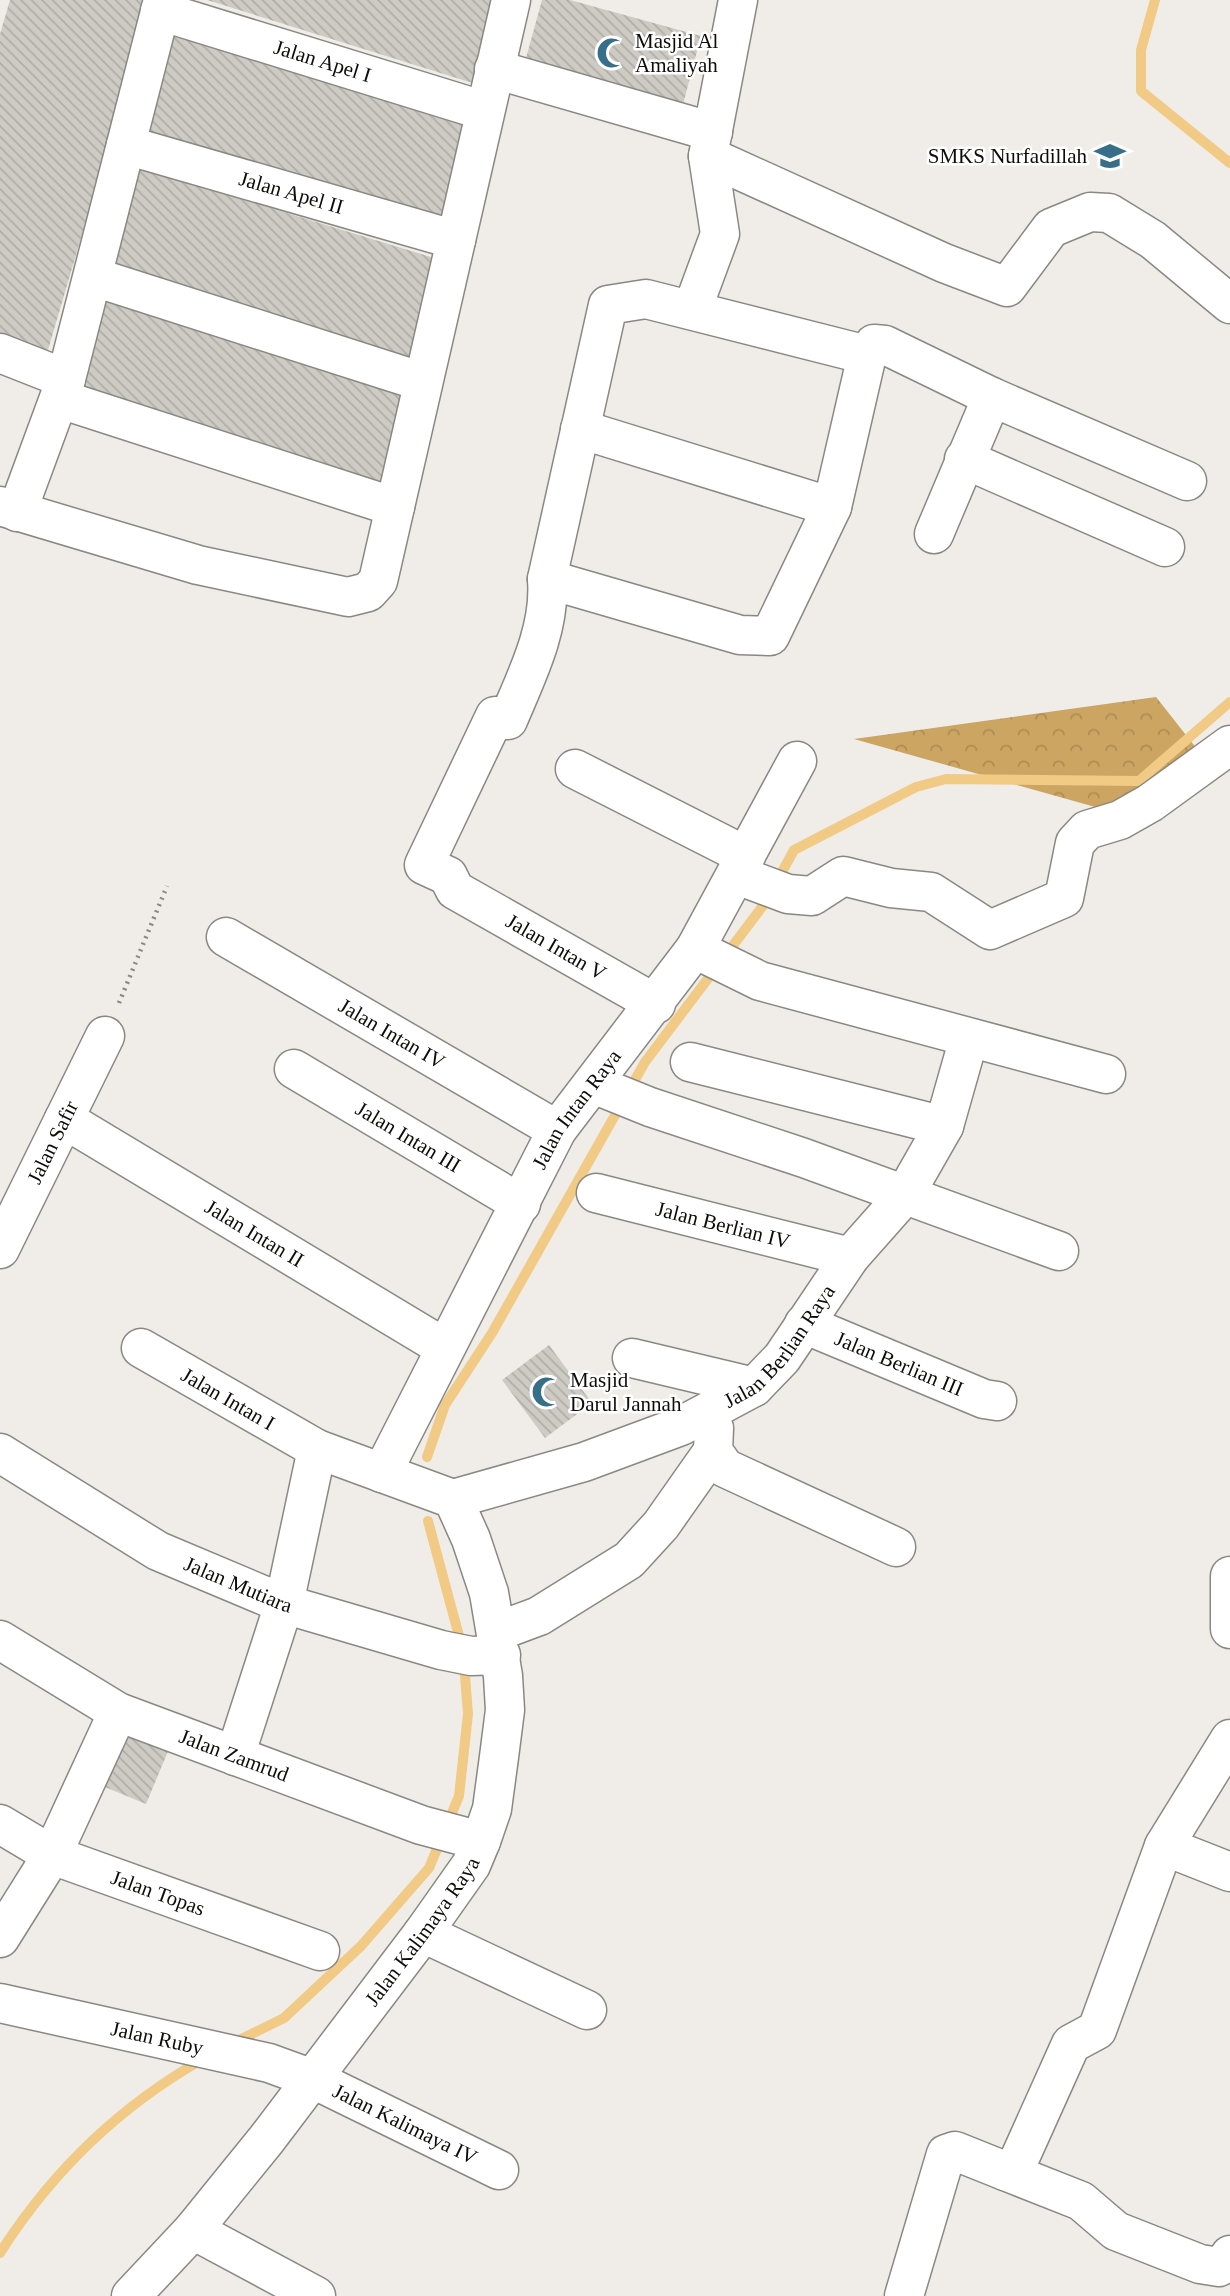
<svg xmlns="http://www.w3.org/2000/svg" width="1230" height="2296" viewBox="0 0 1230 2296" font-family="'Times New Roman',serif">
<defs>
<pattern id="forest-crowns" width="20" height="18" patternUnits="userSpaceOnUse" patternTransform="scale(1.75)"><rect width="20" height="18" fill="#cba561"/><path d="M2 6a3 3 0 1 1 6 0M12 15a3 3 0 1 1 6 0" fill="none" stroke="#ad8d53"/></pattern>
<pattern id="building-back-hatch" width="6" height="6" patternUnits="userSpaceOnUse" patternTransform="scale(1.75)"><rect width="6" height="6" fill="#cecbc5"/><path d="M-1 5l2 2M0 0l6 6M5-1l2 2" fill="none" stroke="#b0ada8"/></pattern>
</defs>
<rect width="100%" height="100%" fill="#f0ede8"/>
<path fill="url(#forest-crowns)" d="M1156,697L1197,749L1113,812L854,739Z"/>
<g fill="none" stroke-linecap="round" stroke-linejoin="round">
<path stroke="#f1ca85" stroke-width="10" d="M1155,0L1141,50V91L1230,163
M427,1457L445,1405L492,1333L645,1062L765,903L794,850L916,787L946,779L1139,781L1230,702
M428,1521L462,1647
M233,2043L284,2018L361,1946L429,1868L459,1796L468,1714L464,1663
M0,2253C51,2173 120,2106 203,2059"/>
</g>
<path fill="url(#building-back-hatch)" d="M10,0H151L48,350L0,337V34Z
M207,0H508L482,86Z
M542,0H570L701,36L681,112L523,69Z
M168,26L482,121L449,230L136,134Z
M130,165L444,261L410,369L97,274Z
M94,297L409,390L380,487L66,394Z
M549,1345L592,1403L545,1438L502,1380Z
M124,1730L169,1749L146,1804L100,1785Z"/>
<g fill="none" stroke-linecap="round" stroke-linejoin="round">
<g stroke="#8a8883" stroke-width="41">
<g id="minor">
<path id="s1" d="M160,11L485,111"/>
<path d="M494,69L713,132"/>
<path id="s2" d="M126,145L456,240"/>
<path d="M708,156L944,263L1007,287L1051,228L1090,212L1109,213L1153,240L1230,304"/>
<path d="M94,277L423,382"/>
<path d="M692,310L720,234L708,156L738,0"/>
<path d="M0,353L66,379"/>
<path d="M60,399L395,507"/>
<path d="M580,429L832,507"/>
<path d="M964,459L1165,547"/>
<path d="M0,506L198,565L348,597L368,592L378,581L511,0"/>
<path d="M17,512L66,379L163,0"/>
<path d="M934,534L992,397"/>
<path d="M547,579L740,635L770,636L832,507L867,355L874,344L885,345L992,397L1187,481"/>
<path d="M575,769L746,856"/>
<path d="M737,875L788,894L812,896L843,876L891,888L931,892L990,930L1064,898L1075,843L1087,830L1120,820L1150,803L1230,745"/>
<path id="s3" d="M226,937L557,1130"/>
<path d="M695,949L760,981L1106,1074"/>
<path d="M656,1004L455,890L448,876L424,865L495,716L508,720C527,675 551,628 547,579L608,305L646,299L867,355"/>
<path d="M690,1062L944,1126"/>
<path id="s4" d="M294,1069L521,1204"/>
<path d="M593,1084L650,1107L804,1158L1059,1251"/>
<path id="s5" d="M64,1119L445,1348"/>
<path id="s6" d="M596,1193L850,1257"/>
<path id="s7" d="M0,1249L105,1036"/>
<path id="s8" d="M804,1324L984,1399L997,1401"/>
<path d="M632,1358L754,1387"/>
<path d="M714,1428L713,1451L725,1468L896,1547"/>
<path id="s9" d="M0,1453L158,1551L284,1604L441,1650L471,1656L501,1655"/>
<path id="s10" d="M382,1473L557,1130L695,949L797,761"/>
<path id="s11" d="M453,1499L584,1462L681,1426L754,1387L782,1358L850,1257L904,1196L944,1126L969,1038"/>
<path d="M1230,1576V1629"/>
<path d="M496,1632L539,1616L629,1560L661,1525L713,1451"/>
<path id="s12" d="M0,1640L118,1712L421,1825L481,1841"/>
<path d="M235,1756L284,1604L317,1449"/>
<path id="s13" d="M0,1824L52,1855L320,1951"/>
<path d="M1164,1846L1230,1739"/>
<path d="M423,1933L587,2010"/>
<path d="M0,1938L52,1855L118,1712"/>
<path id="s14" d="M0,2003L269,2063L313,2079L499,2170"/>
<path d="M1005,2171L1081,2201L1116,2231L1200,2264L1219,2267L1226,2263L1230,2255"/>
<path d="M193,2230L316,2296"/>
<path id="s15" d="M131,2296L193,2230L266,2140L423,1933L471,1865L481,1841L492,1809L499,1757L505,1710L503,1676L489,1593L471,1539L453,1499L317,1449L141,1348"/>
<path d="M904,2296L946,2154L955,2151L1005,2171L1018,2162L1071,2044L1097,2030L1164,1846L1230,1872"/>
</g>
</g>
<path stroke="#8b8985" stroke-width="4.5" stroke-dasharray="2 5" stroke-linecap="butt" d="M119,1003L167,886"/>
<use href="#minor" stroke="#fff" stroke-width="38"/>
</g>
<defs>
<g id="mosque-bare" transform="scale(2.415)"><path d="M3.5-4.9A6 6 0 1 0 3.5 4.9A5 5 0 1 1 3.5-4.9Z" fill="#376f89" stroke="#fff" stroke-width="2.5" paint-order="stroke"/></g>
<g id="school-bare" transform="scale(2.415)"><path d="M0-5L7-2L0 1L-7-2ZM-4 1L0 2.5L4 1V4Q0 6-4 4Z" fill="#376f89" stroke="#fff" stroke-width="2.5" paint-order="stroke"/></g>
</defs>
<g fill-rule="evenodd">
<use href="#mosque-bare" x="612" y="53"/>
<use href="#school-bare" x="1110" y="156"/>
<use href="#mosque-bare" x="547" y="1392"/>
</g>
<g text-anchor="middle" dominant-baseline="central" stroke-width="5" stroke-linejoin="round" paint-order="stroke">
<g font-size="21" fill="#0d0c0a" stroke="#fff" text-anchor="start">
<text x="635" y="41">Masjid Al<tspan x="635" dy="24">Amaliyah</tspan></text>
<text x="1087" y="156" text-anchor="end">SMKS Nurfadillah</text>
<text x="570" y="1380">Masjid<tspan x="570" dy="24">Darul Jannah</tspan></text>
</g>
<g font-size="21" fill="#0d0c0a" stroke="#fff">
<text stroke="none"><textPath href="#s1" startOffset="170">Jalan Apel I</textPath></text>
<text stroke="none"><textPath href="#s2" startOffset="172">Jalan Apel II</textPath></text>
<text transform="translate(556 947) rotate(30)">Jalan Intan V</text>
<text stroke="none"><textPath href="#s3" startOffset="192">Jalan Intan IV</textPath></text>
<text stroke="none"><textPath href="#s10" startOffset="413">Jalan Intan Raya</textPath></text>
<text stroke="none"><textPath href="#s4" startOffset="133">Jalan Intan III</textPath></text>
<text stroke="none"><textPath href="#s7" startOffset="119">Jalan Safir</textPath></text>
<text stroke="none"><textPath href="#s6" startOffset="131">Jalan Berlian IV</textPath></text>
<text stroke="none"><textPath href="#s5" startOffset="222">Jalan Intan II</textPath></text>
<text stroke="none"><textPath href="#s11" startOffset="369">Jalan Berlian Raya</textPath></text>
<text stroke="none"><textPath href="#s8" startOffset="103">Jalan Berlian III</textPath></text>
<text transform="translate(228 1399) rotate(30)">Jalan Intan I</text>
<text stroke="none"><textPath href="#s9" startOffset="273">Jalan Mutiara</textPath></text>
<text stroke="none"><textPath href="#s12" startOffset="262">Jalan Zamrud</textPath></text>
<text stroke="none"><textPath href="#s13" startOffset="173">Jalan Topas</textPath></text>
<text stroke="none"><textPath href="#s15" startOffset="467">Jalan Kalimaya Raya</textPath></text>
<text stroke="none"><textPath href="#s14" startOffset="161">Jalan Ruby</textPath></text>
<text stroke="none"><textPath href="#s14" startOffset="425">Jalan Kalimaya IV</textPath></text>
</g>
</g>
</svg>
